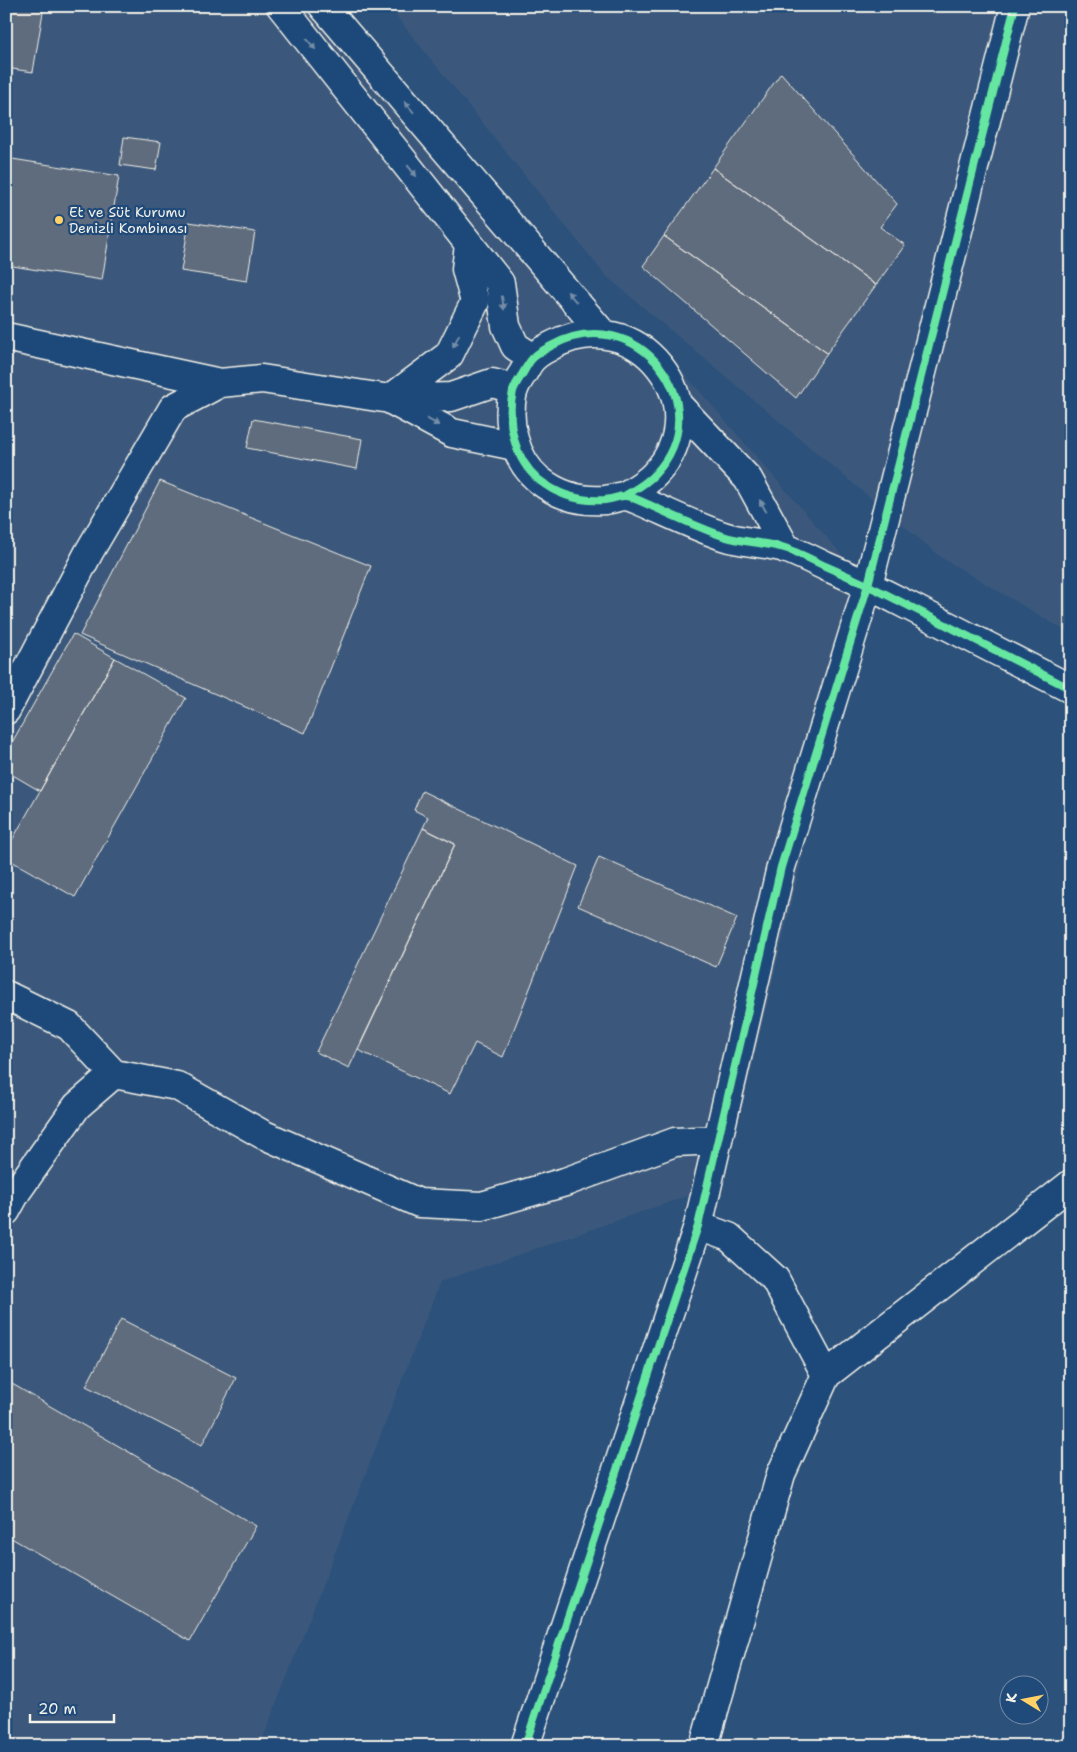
<svg xmlns="http://www.w3.org/2000/svg" width="1077" height="1752" viewBox="0 0 1077 1752" font-family="'Shantell Sans',sans-serif">
<rect width="100%" height="100%" fill="#2c517b"/>
<filter id="ink" filterUnits="userSpaceOnUse"><feTurbulence type="fractalNoise" baseFrequency=".02" numOctaves="2"/><feDisplacementMap in="SourceGraphic" scale="10" xChannelSelector="R" yChannelSelector="G"/><feConvolveMatrix kernelMatrix="1 2 1 2 8 2 1 2 1" color-interpolation-filters="sRGB"/></filter>
<g filter="url(#ink)">
<path fill="#3b597c" d="M6,6H323L603,334L656,341L868,585L724,1183L440,1282L260,1746H6Z
M388,6H1071V634L942,558L606,276Z"/>
<path fill="#5e6c7e" stroke="#f4f1e8" d="M6,6H44L33,72L6,68Z
M781,73L897,204L880,227L905,245L876,285L713,168Z
M124,137L161,142L156,170L120,165Z
M6,158L119,176L102,280L6,265Z
M713,168L876,285L827,353L664,236Z
M189,222L255,232L247,281L181,271Z
M664,236L827,353L796,398L643,266Z
M253,419L362,439L357,469L247,448Z
M160,481L371,566L305,733L80,635Z
M73,634L115,658L40,791L6,771V753Z
M115,658L186,698L75,897L6,858V851Z
M422,791L578,866L503,1057L475,1043L450,1094L358,1050L455,844L423,828L428,817L414,810Z
M423,828L455,844L349,1068L316,1052Z
M599,857L737,918L716,967L578,906Z
M121,1319L236,1378L202,1445L86,1386Z
M7,1381L256,1526L190,1641L6,1535Z"/>
<g fill="none" stroke-linecap="round" stroke-linejoin="round">
<g stroke="#f4f1e8" stroke-width="31">
<path id="street" d="M6,337L220,383L262,379L390,399L451,397L492,383L514,389
M390,399L449,355L475,302L466,269L469,245
M391,400L452,433L515,446
M6,710L89,552L173,408L220,383
M6,995L69,1026L114,1074
M6,1211L17,1191L77,1106L114,1074L177,1086L262,1134L419,1203L482,1206L565,1182L675,1142L718,1140
M698,1226L729,1237L775,1279L826,1375
M525,1746L698,1226L781,867L868,585L1015,6
M704,1746L781,1474L826,1375L1071,1184"/>
</g>
<g stroke="#f4f1e8" stroke-width="31">
<path id="secondary" d="M281,6L500,283L506,326L515,346L533,358
M323,6L603,334
M678,405L748,479L786,549
M626,495C636,489 647,483 655,474C720,406 637,298 551,346C546,349 539,352 534,357C529,361 526,368 523,373C519,379 515,385 513,391C506,422 514,459 539,480C558,495 580,502 605,500C623,498 619,492 638,500C666,512 694,526 723,536C743,543 767,542 788,549C800,554 813,560 825,566C853,578 880,591 907,605C962,633 1016,661 1071,689"/>
</g>
<use href="#street" stroke="#1f4a7a" stroke-width="28"/>
<use href="#secondary" stroke="#1f4a7a" stroke-width="28"/>
<g stroke="#1f4a7a" stroke-width="11">
<path id="cycleway" d="M626,495C636,489 647,483 655,474C720,406 637,298 551,346C546,349 539,352 534,357C529,361 526,368 523,373C519,379 515,385 513,391C506,422 514,459 539,480C558,495 580,502 605,500C623,498 619,492 638,500C666,512 694,526 723,536C743,543 767,542 788,549C800,554 813,560 825,566C853,578 880,591 907,605C962,633 1016,661 1071,689
M525,1746L698,1226L781,867L868,585L1015,6"/>
</g>
<use href="#cycleway" stroke="#66e7a1" stroke-width="8"/>
</g>
<defs><path id="oneway-solid" d="M-6-.8H1V-3.2L6.5 0L1 3.2V.8H-6Z" transform="scale(1.25)"/></defs>
<g fill="#748da6">
<use href="#oneway-solid" transform="translate(311 44) rotate(51)"/>
<use href="#oneway-solid" transform="translate(409 107) rotate(-131)"/>
<use href="#oneway-solid" transform="translate(412 171) rotate(51)"/>
<use href="#oneway-solid" transform="translate(572 297) rotate(-131)"/>
<use href="#oneway-solid" transform="translate(503 303) rotate(81)"/>
<use href="#oneway-solid" transform="translate(456 341) rotate(116)"/>
<use href="#oneway-solid" transform="translate(433 422) rotate(29)"/>
<use href="#oneway-solid" transform="translate(763 506) rotate(-119)"/>
</g>
</g>
<circle fill="#ffd166" stroke="#1f4a7a" stroke-width="2" cx="59" cy="220" r="5"/>
<g text-anchor="middle" dominant-baseline="central" stroke-width="4.5" stroke-linejoin="round" paint-order="stroke">
<g font-size="14" fill="#f4f1e8" stroke="#1f4a7a" text-anchor="start">
<text x="69" y="212">Et ve Süt Kurumu<tspan x="69" dy="16">Denizli Kombinası</tspan></text>
</g>
</g>
<rect width="1077" height="1752" fill="none" stroke="#1f4a7a" stroke-width="25"/>
<rect x="12" y="12" width="1052" height="1727" fill="none" stroke="#f4f1e8" stroke-width="2" filter="url(#ink)"/>
<g transform="translate(1024 1700) rotate(280)"><circle r="24" fill="#1f4a7a" stroke="#748da6"/>
<path d="M0-4L9 19L0 12L-9 19Z" fill="#ffd166"/>
<text y="-8" font-size="14" font-weight="bold" text-anchor="middle" fill="#f4f1e8">K</text>
</g>
<path d="M30 1714v8h84v-8" fill="none" stroke="#f4f1e8" stroke-width="2.5"/>
<text x="38" y="1714" font-size="15" fill="#f4f1e8" stroke="#1f4a7a" stroke-width="4" paint-order="stroke">20 m</text>
</svg>
